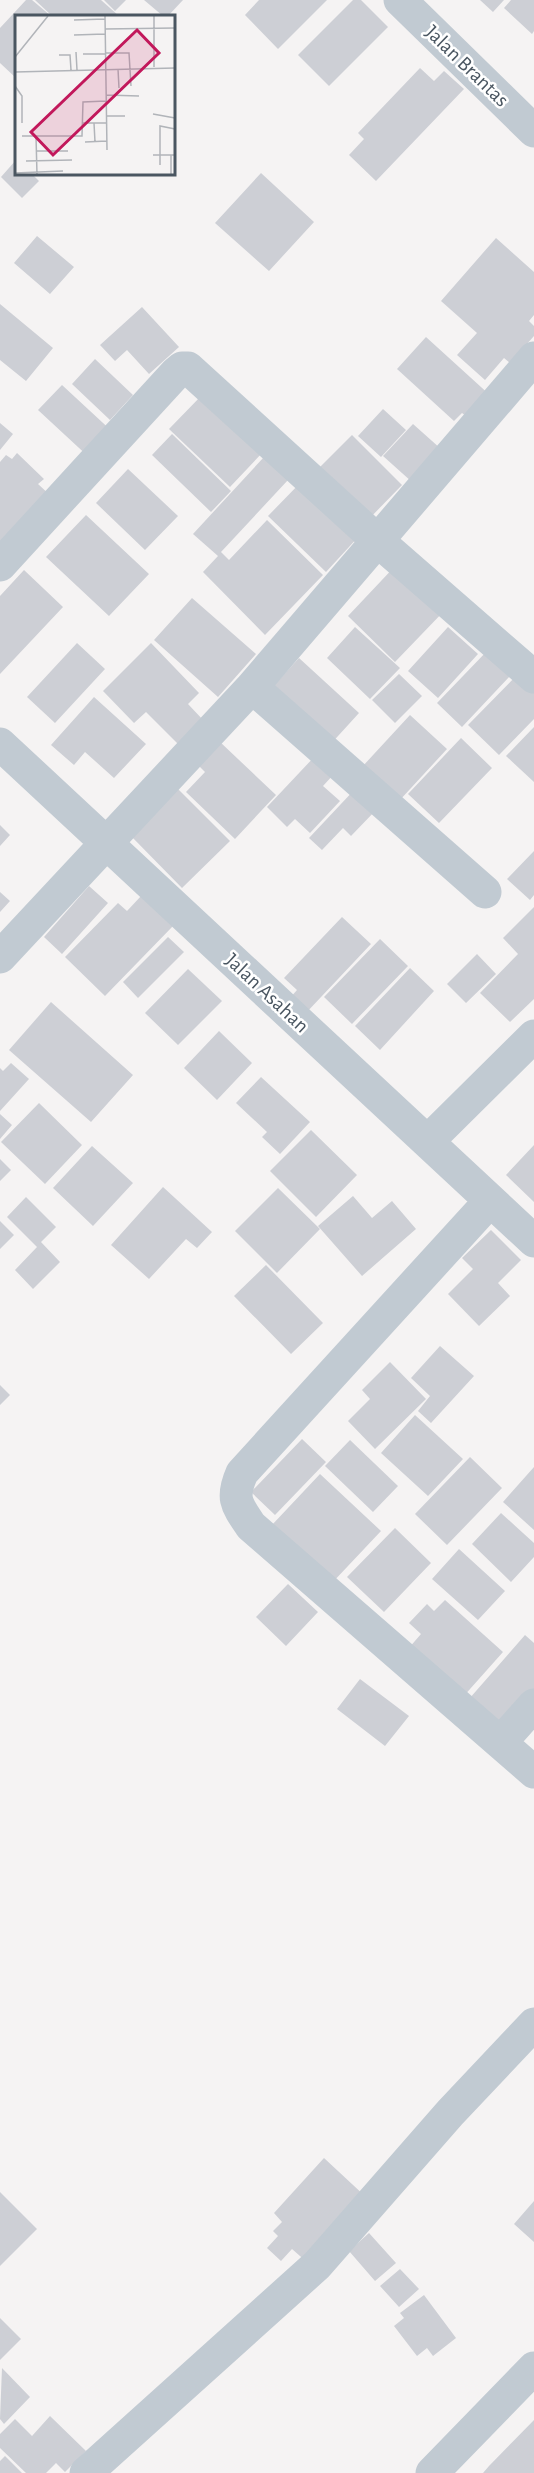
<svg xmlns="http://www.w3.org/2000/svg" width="534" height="2473" viewBox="0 0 534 2473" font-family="'Alegreya Sans',sans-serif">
<rect width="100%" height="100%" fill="#f5f3f3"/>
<path fill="#cdcfd5" d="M26,0H32L51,16H16V78L0,63V28Z
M35,0H101L119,16H52Z
M104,0H126L115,11Z
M144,0H183L168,16H163Z
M259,0H327L278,49L245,15Z
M353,0H361L388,27L329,86L298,55Z
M480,0H504L493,12Z
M511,0H534V31L532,34L504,8Z
M420,68L434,81L444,71L464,89L376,181L349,155L364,139L358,133Z
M16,160V174H32L39,181L22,198L1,177Z
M261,173L314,222L269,271L215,223Z
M37,236L74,267L50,294L14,263Z
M496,238L534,272V315L529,321L534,326V336L510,363L504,358L485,380L457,355L477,333L441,301Z
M0,304L53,348L26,381L0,360Z
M142,307L179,347L149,374L127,350L115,361L100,345Z
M426,337L492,397L471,420L462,413L454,421L397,369Z
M95,359L133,395L110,420L72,384Z
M62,385L116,435L92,460L38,410Z
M202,395L263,452L230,487L169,429Z
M383,409L406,430L381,457L358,436Z
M0,423L13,434L0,450Z
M413,424L441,449L412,482L383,456Z
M172,434L231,491L211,512L152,455Z
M352,435L402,485L366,522L315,472Z
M17,453L44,479L38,484L51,496L0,548V462L6,455L12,459Z
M264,457L288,480L221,552L229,560L267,520L323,575L265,635L203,572L218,556L193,534Z
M128,469L178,516L145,550L96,503Z
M303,480L360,535L326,572L268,516Z
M86,515L149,574L109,616L46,557Z
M398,563L446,609L395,662L348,616Z
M24,570L63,607L0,674V596Z
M192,598L256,654L218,697L154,640Z
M355,627L400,668L370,699L327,658Z
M448,627L478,654L438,698L408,671Z
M77,643L105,669L55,723L27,697Z
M151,643L199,693L188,704L204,721L179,745L146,712L134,723L103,691Z
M488,650L512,674L462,727L437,703Z
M299,658L359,713L328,747L268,692Z
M399,674L422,696L395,723L372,700Z
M518,674L534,690V719L499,755L468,725Z
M94,697L146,744L114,778L85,752L74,765L51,745Z
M410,715L447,749L399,801L362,767Z
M534,727V782L506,756Z
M461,738L492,768L439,823L408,794Z
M219,741L276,795L235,839L186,792L205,772L197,764Z
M316,755L334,774L323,786L340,801L310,833L295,819L287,827L267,807Z
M356,788L377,809L351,836L343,828L322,850L309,838Z
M178,789L230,841L182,888L131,836Z
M0,825L10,835L0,846Z
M534,851V895L530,900L507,879Z
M89,886L108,903L62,954L44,937Z
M0,892L10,901L0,912Z
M142,895L173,926L105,996L65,957L118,903L127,911Z
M534,907V999L510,1022L480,993L518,954L503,938Z
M342,917L371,944L305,1014L289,999L297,990L284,978Z
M168,937L184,952L138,998L123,982Z
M380,939L408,966L352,1024L324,997Z
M477,954L496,974L466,1003L447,984Z
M410,968L434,991L380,1050L355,1026Z
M188,969L222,1001L178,1045L145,1013Z
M51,1002L133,1075L91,1122L9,1050Z
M219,1031L252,1063L217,1100L184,1068Z
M11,1063L29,1079L0,1111V1068L3,1071Z
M261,1077L310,1122L280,1154L262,1137L267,1132L236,1103Z
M39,1103L82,1145L45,1184L1,1142Z
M0,1114L12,1125L0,1139Z
M311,1130L357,1175L316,1217L270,1171Z
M534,1145V1202L506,1175Z
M92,1146L133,1183L93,1226L53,1188Z
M0,1159L11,1170L0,1181Z
M163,1187L212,1232L197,1248L186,1239L149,1279L111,1245Z
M278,1188L320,1229L277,1273L235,1231Z
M353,1196L372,1218L392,1201L416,1229L362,1276L318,1226Z
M26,1197L56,1227L41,1242L60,1262L33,1289L15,1270L37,1247L7,1217Z
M0,1221L14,1235L0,1249Z
M491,1230L521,1260L498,1283L510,1296L479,1326L448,1294L473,1269L462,1258Z
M266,1265L323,1323L291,1354L234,1296Z
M440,1346L474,1376L431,1423L418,1411L430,1396L411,1378Z
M390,1362L426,1399L375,1449L348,1421L370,1399L362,1390Z
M0,1385L10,1395L0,1405Z
M415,1415L463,1459L428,1496L381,1453Z
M302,1439L326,1462L275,1515L251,1492Z
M350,1440L398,1486L373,1512L325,1466Z
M470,1457L502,1488L447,1545L415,1514Z
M534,1467V1530L503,1502Z
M320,1474L381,1531L331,1584L271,1526Z
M501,1513L534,1543V1557L511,1582L472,1544Z
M395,1528L431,1563L384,1612L347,1577Z
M459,1549L505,1591L478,1620L432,1579Z
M288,1584L318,1612L286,1646L256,1617Z
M445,1600L503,1652L462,1698L408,1649L421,1634L409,1623L427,1604L434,1611Z
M525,1635L534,1643V1693L503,1728L469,1699Z
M360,1679L409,1716L385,1746L337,1709Z
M324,2158L367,2198L308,2263L292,2249L281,2261L267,2248L278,2236L273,2231L282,2222L274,2213Z
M0,2192L37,2229L0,2266Z
M534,2201V2242L514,2224Z
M369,2233L396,2263L375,2281L349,2251Z
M400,2269L419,2289L399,2307L380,2286Z
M424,2295L456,2338L433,2356L427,2348L417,2356L394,2326L404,2318L400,2313Z
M0,2318L21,2339L0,2360Z
M2,2368L30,2397L4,2424L0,2419Z
M50,2416L86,2451L65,2472L56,2463L46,2473H26L0,2448V2434L15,2419L32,2436Z
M534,2420V2473H483L489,2466Z
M5,2456L22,2473H0V2461Z"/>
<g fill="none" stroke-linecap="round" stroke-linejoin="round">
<path stroke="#c1cad2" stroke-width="33" d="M400,0L534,131
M0,565L176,373L182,368H188L378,541L534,677
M252,687L485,892
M0,744L534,1241
M0,957L252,687L534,358
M428,1141L534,1036
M490,1201L242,1473C231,1498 236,1504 251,1526L534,1772
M501,1742L534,1705
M86,2473L317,2265L450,2113L534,2024
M432,2473L534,2368"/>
</g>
<g text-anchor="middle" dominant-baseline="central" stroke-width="5" stroke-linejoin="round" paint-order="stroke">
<g font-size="21" fill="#4a5661" stroke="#fff">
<text transform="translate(467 66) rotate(44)">Jalan Brantas</text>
<text transform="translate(267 993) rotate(43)">Jalan Asahan</text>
</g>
</g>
<g transform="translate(15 15)">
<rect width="160" height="160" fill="#f5f3f3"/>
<path fill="none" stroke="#b1b4b9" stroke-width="1.5" d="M90,1L92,135M59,5L90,4M90,14L160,13M59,20L90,19M61,37L62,55M90,38H114L116,71M68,39H90M44,40H55L56,55M0,42L33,1M139,52V1M103,54L104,73M0,57L160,53M0,71L7,81V108M91,80L124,81M138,99L160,103M91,101H110M68,108H92M79,108L80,127M7,121H67L68,87L91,86M21,121L22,160M70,127L92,126M21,136H53M138,140H160M11,146L57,145M145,150V111L160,114M0,158L48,156M156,160V140"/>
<path fill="#c2185b" fill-opacity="0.15" stroke="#c2185b" stroke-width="3" d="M122,15L144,38L38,140L16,117Z"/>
<rect width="160" height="160" fill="none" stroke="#4a5661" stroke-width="3"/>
</g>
</svg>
